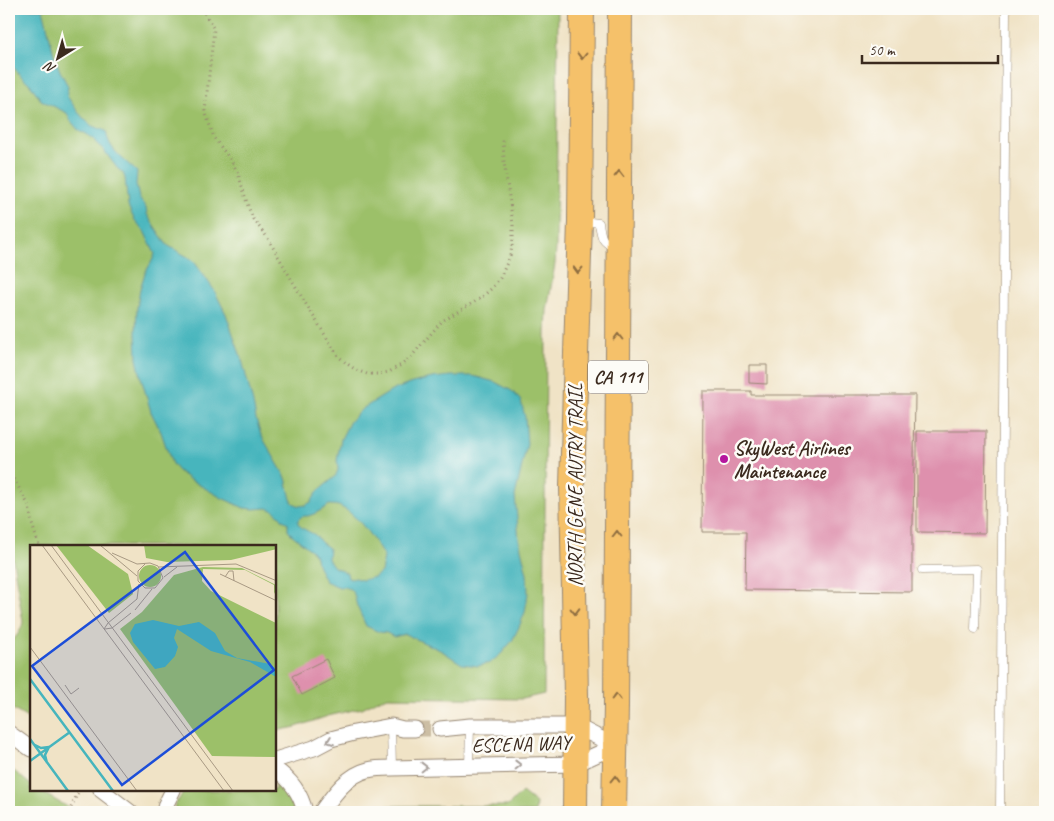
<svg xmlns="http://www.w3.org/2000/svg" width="1054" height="821" viewBox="0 0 1054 821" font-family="Caveat,sans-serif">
<rect width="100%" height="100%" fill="#fdfcf7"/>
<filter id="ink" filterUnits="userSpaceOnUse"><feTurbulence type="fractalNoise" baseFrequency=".02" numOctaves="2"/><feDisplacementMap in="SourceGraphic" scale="10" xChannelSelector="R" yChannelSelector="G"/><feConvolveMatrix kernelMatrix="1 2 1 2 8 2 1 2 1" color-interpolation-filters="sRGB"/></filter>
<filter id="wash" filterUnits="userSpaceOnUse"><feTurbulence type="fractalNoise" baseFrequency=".0096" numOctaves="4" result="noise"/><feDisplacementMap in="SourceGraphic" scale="20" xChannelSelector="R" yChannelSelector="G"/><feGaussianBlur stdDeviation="1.12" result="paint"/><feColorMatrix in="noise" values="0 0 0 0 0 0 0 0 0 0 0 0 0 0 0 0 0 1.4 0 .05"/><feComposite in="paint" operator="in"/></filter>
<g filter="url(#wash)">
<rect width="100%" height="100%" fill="#f0e3c6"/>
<path fill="#9cc069" stroke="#6c7544" d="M9,9H558L556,248L555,264L547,310L546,333L544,694L522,699L388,697L378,700L362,708L328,716L296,727L275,731V546H31V720L9,707V644C16,637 21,632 23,622L13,560L9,551Z
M9,767L31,785V790H38L62,804L80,812H9Z
M275,781L292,802L294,812H174L175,804L186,790H275Z
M522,792L536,803L535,812H360L362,810L371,806H508Z"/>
<path fill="#46b5bd" stroke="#40706e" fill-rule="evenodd" d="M9,9H43L54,55L60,71L68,86L67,96L78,112L84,119L92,126L106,131C107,134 107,137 108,139C111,151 128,163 137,172L136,184L139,198L146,208L147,214L151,221L167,245L193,260L214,290L226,314L242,360L253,403L256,419L261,435L286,478L291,499L293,503L300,506L306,505L311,502L318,491L335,477L338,470L337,460L341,439L350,421L362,409L393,390L412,383L432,378L451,376H473L495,382L512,391L521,401L525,417L527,444L515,496L519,540L527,574L528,593L525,612L519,627L512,641L502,653L490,663L478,666L462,664L442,651L405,634L394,637L387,633L379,632L366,626L357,606L354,594L350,589L345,587H339L325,581L317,564L316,557L313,552L290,533L288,530V523L283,520L280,516L273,510L267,508L254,509L244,508L222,498L189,479L178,471L172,464L161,432L151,412L142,381L137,359L136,332L137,308L140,289L145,273L151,263L155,254L144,231L134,219L128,206L125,178L123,173L117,168L103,149L96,143L94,139L85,133L80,132L70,120L67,113L41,100L30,84L19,74L9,61ZM329,505C333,505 337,505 341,507C359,516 374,540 384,557L381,572L375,577L362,580L355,578L351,579L348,578L347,573L334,567L328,559L329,548C327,546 324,545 322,543C319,541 318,537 315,535C311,532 290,525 301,517C303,516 306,516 308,516C316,514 323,509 329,505Z"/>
<g id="blocks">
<path fill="#de90ad" d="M749,365H767V384L749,383Z
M703,391H751V395H915L913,525L912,526V592L745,590L746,532H702Z
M917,431H986L985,533L917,532Z
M326,659L335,678L302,695L292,676Z"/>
</g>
</g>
<g filter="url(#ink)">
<use href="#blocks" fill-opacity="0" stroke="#968672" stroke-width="1"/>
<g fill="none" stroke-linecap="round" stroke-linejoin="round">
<path stroke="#ccbea4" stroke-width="15" stroke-dasharray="15 8" stroke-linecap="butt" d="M415,729H440"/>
<g stroke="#968672" stroke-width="9">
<path id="lane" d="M582,221L599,223C601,235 601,243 614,246
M922,570L977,569L975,629
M391,726L392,768
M469,766L470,726
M1000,812L1006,9"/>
</g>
<g stroke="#968672" stroke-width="17">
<path id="street" d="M440,729L470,726H576L615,746
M9,733L31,749
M275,760L314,748L331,739L354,733L391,726L403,729H415
M275,769C290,779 301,794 305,812
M101,790L130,812
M164,812L166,804L173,790
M321,812C333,796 347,775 368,770C375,768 384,768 392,768L576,764L615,746"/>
</g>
<g stroke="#968672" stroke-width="26">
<path id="primary" d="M575,812L576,695L572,486L580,221L582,9
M614,812L616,706L620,9"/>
</g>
<path stroke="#968672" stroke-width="3" stroke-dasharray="1 4" stroke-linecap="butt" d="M202,9L214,29L205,111L214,138L230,159L238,173L247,203L253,219L267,237L304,301L338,356L346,363L356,370L367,374H377L389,372L401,365L410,358L442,321L481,298L492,288L500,278L506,265L511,253L513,238V224L504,162L503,139
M9,470L29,506L32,524L39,546
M69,812L79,790"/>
<use href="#lane" stroke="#fff" stroke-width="8"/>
<use href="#street" stroke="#fff" stroke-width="15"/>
<use href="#primary" stroke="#f5c16b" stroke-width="24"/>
</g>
<defs><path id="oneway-chevron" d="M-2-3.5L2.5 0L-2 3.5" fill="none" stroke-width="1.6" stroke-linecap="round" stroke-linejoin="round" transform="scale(1.25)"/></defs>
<g stroke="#8f6e41">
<use href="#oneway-chevron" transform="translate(582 56) rotate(91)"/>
<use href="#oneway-chevron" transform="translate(619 174) rotate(-90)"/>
<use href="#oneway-chevron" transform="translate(578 270) rotate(92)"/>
<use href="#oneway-chevron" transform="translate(618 337) rotate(-90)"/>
<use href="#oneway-chevron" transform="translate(617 534) rotate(-90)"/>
<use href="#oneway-chevron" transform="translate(575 611) rotate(89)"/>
<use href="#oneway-chevron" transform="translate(616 697) rotate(-90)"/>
<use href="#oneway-chevron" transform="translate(615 779) rotate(-89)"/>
</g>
<g stroke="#a79f9a">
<use href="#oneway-chevron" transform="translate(330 741) rotate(159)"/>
<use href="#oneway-chevron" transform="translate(518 765) rotate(-1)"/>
<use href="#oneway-chevron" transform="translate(424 767) rotate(-1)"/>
</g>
</g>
<circle fill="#b5179e" stroke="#fdfcf7" stroke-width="2" cx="724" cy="459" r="5"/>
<g text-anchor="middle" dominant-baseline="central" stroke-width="5" stroke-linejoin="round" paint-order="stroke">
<rect fill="#fdfcf7" stroke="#75695f" stroke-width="1" x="588" y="360.5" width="60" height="33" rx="4"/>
<g font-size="19" font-weight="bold" fill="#3b2a1e">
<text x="618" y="377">CA 111</text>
</g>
<g font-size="20" font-weight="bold" fill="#3b2a1e" stroke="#fdfcf7" text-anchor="start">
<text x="734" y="448">SkyWest Airlines<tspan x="734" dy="23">Maintenance</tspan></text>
</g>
<g font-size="20" fill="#3b2a1e" stroke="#fdfcf7">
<text transform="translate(575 485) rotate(-90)">NORTH GENE AUTRY TRAIL</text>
<text transform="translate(521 744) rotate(-2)">ESCENA WAY</text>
</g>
</g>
<g transform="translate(30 545)">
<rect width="246" height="246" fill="#f0e3c6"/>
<path d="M26,0H57L98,29L103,49L79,68ZM114,0H246L247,4L201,15L137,17L116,13ZM109 31a11 11 0 1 1 22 0a11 11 0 1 1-22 0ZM173,22L212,23L246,40V45L244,49V40L215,25L173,24L172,36L181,46L246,78V212L182,211L90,84L112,67L144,30Z" fill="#9cc069"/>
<path d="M123,75L149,81L169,77L185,88L195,106L207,113L240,119L246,124V132L220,117L181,106L147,84L144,93L148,102L145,111L135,122L125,124L103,97L100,88L105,79Z" fill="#46b5bd"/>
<path fill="none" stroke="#46b5bd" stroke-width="2.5" d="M0,134L83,246M0,194L38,246M3,199L11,203L19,202M0,216L40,187M17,218L15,210L19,202"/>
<path fill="none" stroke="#a89983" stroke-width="1" d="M12,0L194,246M21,0L203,246M70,0L107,31M82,8L107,19L120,18L128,21L133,33L125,43H115L108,36V26L115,19M129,22L206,19L247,36M190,29L247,56M134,32L147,22M195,32L199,26H203L204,36M105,65L122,44M74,84L78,78L107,54L109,39M75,84L82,83L101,68M0,102L107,246M35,140L41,149L49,143"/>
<path fill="#1d4ed8" fill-opacity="0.15" stroke="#1d4ed8" stroke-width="2.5" d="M155,7L244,125L92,240L2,121Z"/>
<rect width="246" height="246" fill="none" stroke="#3b2a1e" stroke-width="2.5"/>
</g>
<rect width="1054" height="821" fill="none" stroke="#fdfcf7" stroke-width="30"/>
<g transform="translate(58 58) rotate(217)" stroke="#fdfcf7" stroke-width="4" paint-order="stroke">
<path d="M0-4L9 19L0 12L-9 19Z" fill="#3b2a1e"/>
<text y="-8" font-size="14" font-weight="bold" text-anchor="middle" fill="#3b2a1e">N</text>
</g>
<path d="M862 55v8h136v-8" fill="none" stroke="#3b2a1e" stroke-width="2.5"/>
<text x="869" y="55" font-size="15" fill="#3b2a1e" stroke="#fdfcf7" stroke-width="4" paint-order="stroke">50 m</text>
</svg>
